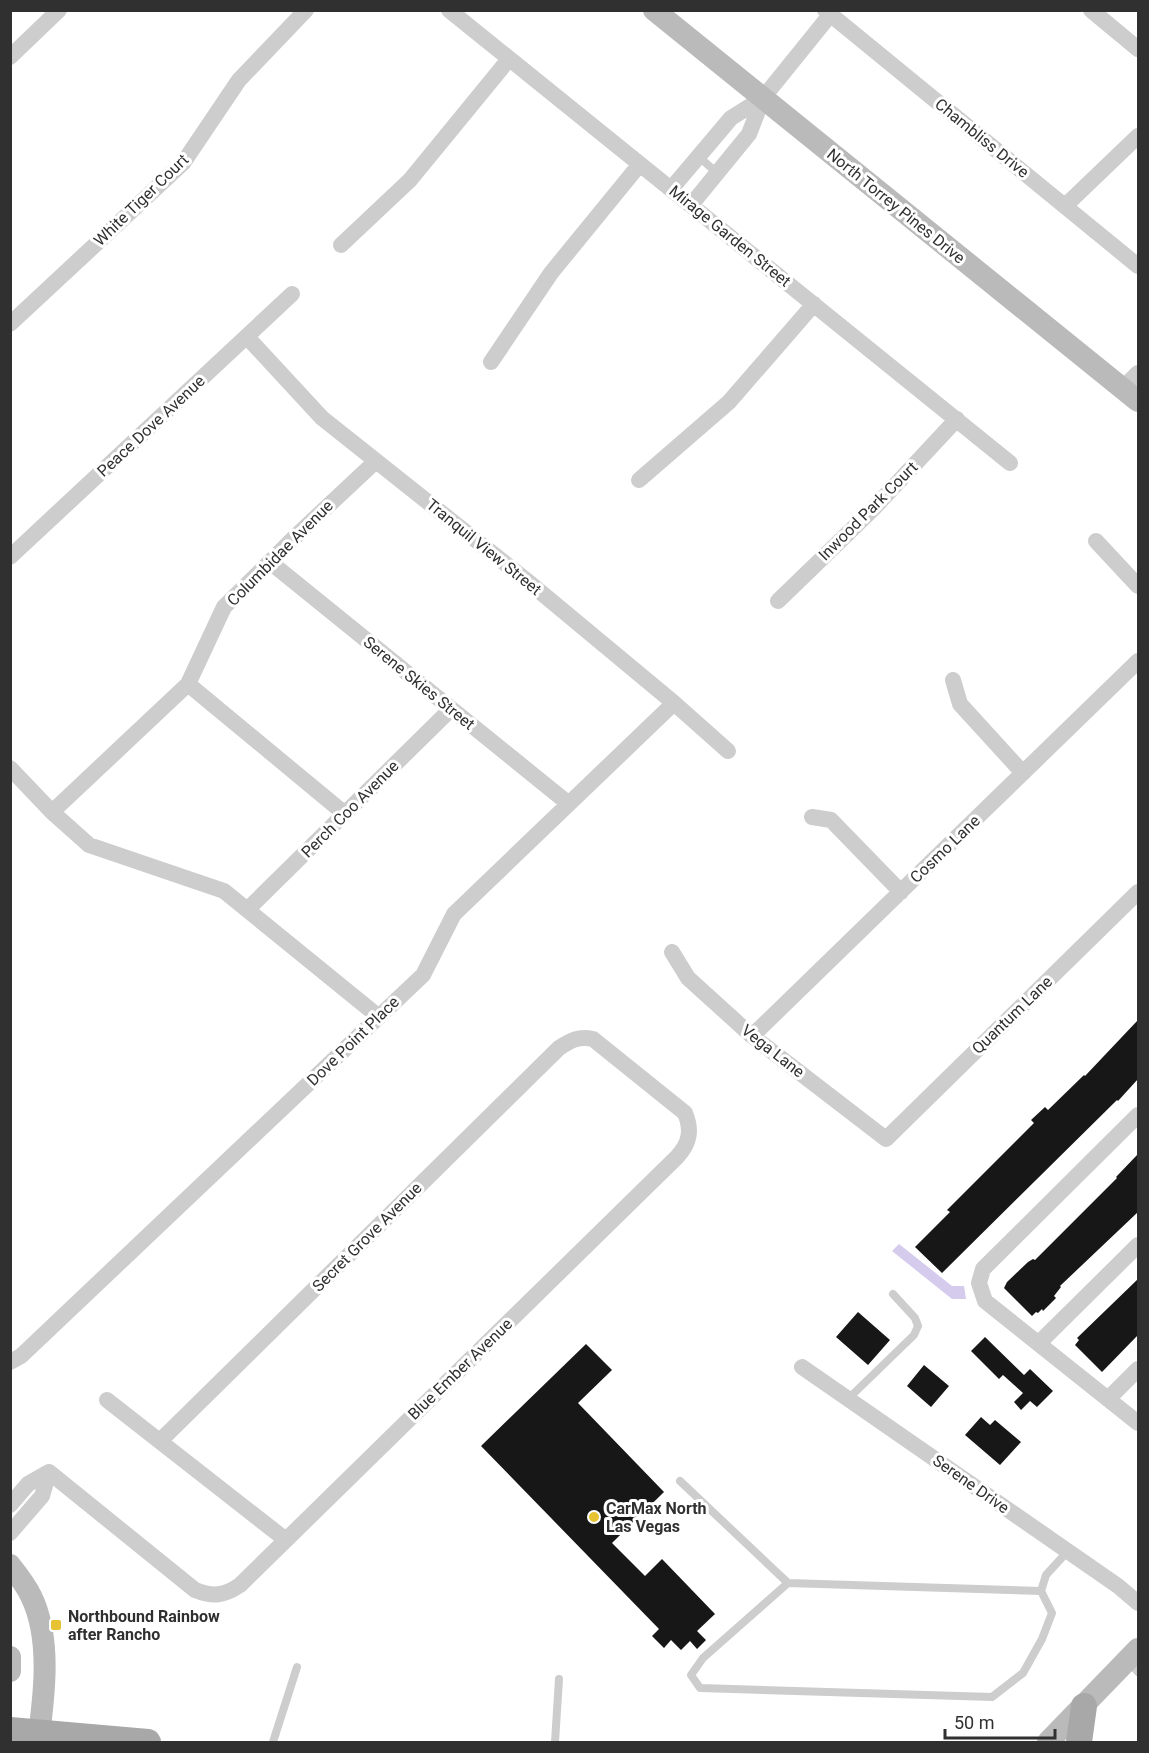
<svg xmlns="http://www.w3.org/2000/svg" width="1149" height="1753" viewBox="0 0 1149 1753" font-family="Roboto,sans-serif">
<rect width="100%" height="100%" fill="#fff"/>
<path fill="#d4cbed" d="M899,1244L952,1286H964L966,1299H952L892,1251Z"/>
<path fill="#171717" d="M1138,1020V1079L1118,1101L1117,1100L942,1273L915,1247L950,1212L947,1210L1034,1123L1031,1120L1045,1107L1048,1110L1084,1075L1085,1076Z
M1138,1154V1212L1060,1286L1061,1287L1054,1296L1056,1298L1043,1311L1042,1309L1038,1313L1036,1312L1032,1316L1004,1288L1007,1282L1028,1262L1033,1259L1035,1260L1117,1178L1116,1177Z
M1138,1279V1335L1102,1372L1075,1345L1079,1340L1077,1338Z
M858,1312L890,1340L868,1365L836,1337Z
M985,1337L1024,1375L1030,1369L1053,1391L1037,1407L1030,1401L1021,1410L1014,1402L1023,1393L1003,1375L999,1379L971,1351Z
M586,1344L612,1370L578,1403L664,1492L612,1543L645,1576L662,1559L715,1614L697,1631L706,1640L697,1649L690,1641L681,1650L671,1640L664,1648L652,1636L659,1629L481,1446Z
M924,1365L949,1386L931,1407L907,1386Z
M981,1417L990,1425L995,1420L1021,1442L1000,1465L965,1435Z"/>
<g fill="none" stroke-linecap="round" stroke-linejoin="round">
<path stroke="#cdcdcd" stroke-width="8" d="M698,156L717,173
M848,1399L914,1335L918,1326L915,1318L893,1294
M680,1481L788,1583
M1041,1591L788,1583L703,1658L691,1675L700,1688L992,1697L1023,1673L1042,1639L1052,1613L1041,1591L1046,1575L1068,1551
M1128,1661L1138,1672
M273,1742L297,1667
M555,1742L559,1679"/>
<path stroke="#cdcdcd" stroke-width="16" d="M449,10L1010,463
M825,10L1138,266
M1091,10L1138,49
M10,57L59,10
M671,189L731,118L763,98
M691,205L749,134L763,98L830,15
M1065,206L1138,136
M341,245L410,180L509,59
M10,324L183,163L239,80L306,10
M247,337L322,418L526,580L674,703L728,751
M491,362L551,273L640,164
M1123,388L1138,373
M639,480L729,402L814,304
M1096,541L1138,586
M10,557L292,294
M270,562L569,804
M778,601L873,509L957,419
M953,680L960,704L1023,773
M188,684L345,814
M10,768L52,812L89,845L224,891L379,1017
M52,812L188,684L224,607L298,534L376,461
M812,817L831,820L901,892
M248,909L451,709
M672,952L688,978L752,1036L886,1139L1138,892
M752,1036L1138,661
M1138,1115L983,1269L979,1283L985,1301L1138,1423
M1039,1343L1138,1245
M10,1362L21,1356L423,975L454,914L674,703
M802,1367L1118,1586L1138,1603
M1108,1399L1138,1369
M107,1400L286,1540
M49,1472L195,1590C213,1597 224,1596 240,1585L677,1157C690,1143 692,1130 685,1113L593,1039C579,1036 571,1040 559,1048L160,1441
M10,1505L28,1484L49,1472
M10,1533L42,1496L49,1472"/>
<path stroke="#bababa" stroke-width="22" d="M654,10L1138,401
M10,1565C18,1575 26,1585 31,1596C52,1638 44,1698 38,1742
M10,1657V1671
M1048,1742L1138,1649"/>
<path stroke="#a8a8a8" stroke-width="26" d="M10,1730L148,1742
M1079,1742L1084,1706"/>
</g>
<g fill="#e7c233" stroke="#fff" stroke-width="2">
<circle cx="594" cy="1517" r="6"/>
<rect x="50" y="1619" width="12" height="12" rx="3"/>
</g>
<g text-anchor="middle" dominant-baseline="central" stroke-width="6" stroke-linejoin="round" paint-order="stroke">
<g font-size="16" fill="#303030" stroke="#fff">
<text transform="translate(982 138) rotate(39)">Chambliss Drive</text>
<text transform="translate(141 200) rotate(-44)">White Tiger Court</text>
<text transform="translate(896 206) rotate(39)">North Torrey Pines Drive</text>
<text transform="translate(730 236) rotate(39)">Mirage Garden Street</text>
<text transform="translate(151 426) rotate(-43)">Peace Dove Avenue</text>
<text transform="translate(868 511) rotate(-45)">Inwood Park Court</text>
<text transform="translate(484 547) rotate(39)">Tranquil View Street</text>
<text transform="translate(280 553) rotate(-45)">Columbidae Avenue</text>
<text transform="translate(419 683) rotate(39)">Serene Skies Street</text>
<text transform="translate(350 809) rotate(-45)">Perch Coo Avenue</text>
<text transform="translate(945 849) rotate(-44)">Cosmo Lane</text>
<text transform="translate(1012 1015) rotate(-44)">Quantum Lane</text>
<text transform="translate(353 1041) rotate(-44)">Dove Point Place</text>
<text transform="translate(773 1051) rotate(38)">Vega Lane</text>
<text transform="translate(367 1237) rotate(-45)">Secret Grove Avenue</text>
<text transform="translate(460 1369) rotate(-44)">Blue Ember Avenue</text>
<text transform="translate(971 1484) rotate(35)">Serene Drive</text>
</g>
<g font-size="16" font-weight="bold" fill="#303030" stroke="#fff" text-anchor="start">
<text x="606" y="1508">CarMax North<tspan x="606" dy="18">Las Vegas</tspan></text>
<text x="68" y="1616">Northbound Rainbow<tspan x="68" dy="18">after Rancho</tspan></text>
</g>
</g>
<rect width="1149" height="1753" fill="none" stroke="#303030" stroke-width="24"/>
<path d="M945 1729v9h110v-9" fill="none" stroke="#303030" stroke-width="3"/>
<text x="954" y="1729" font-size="18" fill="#303030" stroke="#ffffff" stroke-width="4.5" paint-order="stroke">50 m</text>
</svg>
